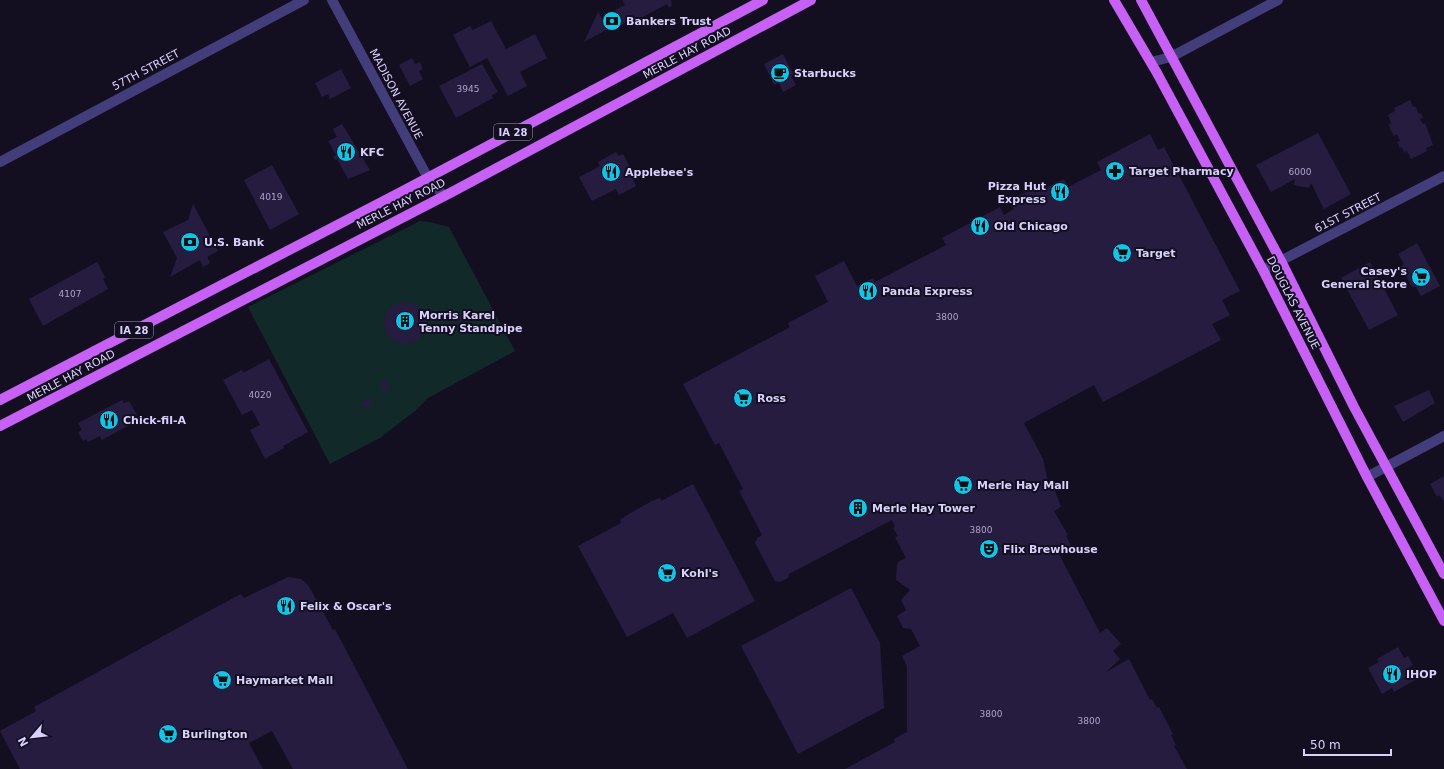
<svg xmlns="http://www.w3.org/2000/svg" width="1444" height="769" viewBox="0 0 1444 769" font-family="'DejaVu Sans',sans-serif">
<rect width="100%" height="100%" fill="#130f20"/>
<path fill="#12292a" d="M420,221L430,222L449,227L515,351L428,398L415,411L380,438L330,464L248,307Z"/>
<path fill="#261c40" d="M622,0H671L672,6L669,8L667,4L639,19V24L636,26L632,20L621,25L619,23L584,42L598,12L603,20L616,13L615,10L625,5Z
M491,21L506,49L535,34L547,58L520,72L527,86L508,96L487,58L470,67L453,35L470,26L473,30Z
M783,54L794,75L791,76L796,85L783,92L779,83L774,85L764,64Z
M412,58L415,64L420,62L423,69L419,71L423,79L410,86L399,65Z
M482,64L498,92L492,95L493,98L456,118L439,86Z
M341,69L351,88L330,99L328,94L322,97L315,83Z
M1410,100L1413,107L1415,106L1419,114L1421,113L1423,118L1420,119L1423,124L1425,123L1433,145L1426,148L1427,151L1411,159L1407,151L1404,153L1402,147L1400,148L1397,142L1400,141L1397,134L1394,136L1390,129L1389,124L1391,123L1388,115L1395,111L1394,108Z
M342,124L370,170L348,179L337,159L335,160L333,157L336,155L328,141L337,137L333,129Z
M1318,133L1351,194L1324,209L1311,183L1309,188L1294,185L1295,179L1271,192L1256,165Z
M1150,134L1158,150L1164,147L1240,291L1222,300L1230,315L1212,324L1221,340L1103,402L1094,385L1024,423L1043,459L1048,481L1051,480L1061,507L1054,511L1068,535L1066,536L1072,547L1059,554L1100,633L1107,628L1121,644L1113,651L1120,659L1106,672L1129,659L1150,700L1152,699L1157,708L1159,707L1173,734L1171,735L1176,745L1174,746L1187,769H845L895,742L894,739L907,732V666L902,656L920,646L911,629L903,628L897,616L906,610L901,600L910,590L896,580L897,565L899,561L906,558L895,537L898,536L893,528L895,527L892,520L789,574L788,578L780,582L775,581L755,543L757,538L762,535L739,491L743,489L719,443L715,445L683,384L790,327L788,323L828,302L815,276L844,261L857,286L873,278L875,282L946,245L942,238L1000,207L1004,215L1014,209L1009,201L1016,196L1040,187V191L1064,179L1068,187L1101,170L1097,162Z
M616,152L619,156L623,154L636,178L633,180L636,186L619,195L616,189L592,201L579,177L600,166L598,162Z
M272,165L299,214L270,230L244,180Z
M193,204L218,251L207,257L210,263L203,267L200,260L170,277L177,258L163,232L188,220Z
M1417,243L1440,286L1421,296L1416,287H1412L1401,267L1404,264L1398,254Z
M97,262L105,277L103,279L108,289L43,326L29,299Z
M1370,262L1398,315L1369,330L1341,278Z
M384 323a21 21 0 1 1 42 0a21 21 0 1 1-42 0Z
M463,311L466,317L456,323L453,317Z
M269,359L308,432L283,446L284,448L265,459L250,430L260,425L252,410L242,415L223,380L242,370L243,373Z
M385,380L390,390L384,393L380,383Z
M1429,390L1435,403L1403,422L1394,406Z
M370,399L373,404L363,409L360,403Z
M122,400L124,403L129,401L137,415L132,418L135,422L102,440L100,436L88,442L86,439L83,441L78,432L82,430L78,423Z
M1444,476V501L1439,495L1437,497L1430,484Z
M693,484L755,601L687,638L673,613L627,637L578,546L621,523L620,520L627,515L652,501L660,498L661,501Z
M288,577L301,579L307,584L311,590L333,630L335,629L408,769H293L272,731L249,743L263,769H20L0,731L36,711L34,707L207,612L241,594L244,598Z
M851,588L880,643L884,708L798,754L741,646Z
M1398,647L1404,658L1408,656L1413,665L1409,667L1415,680L1394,692L1392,688L1382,694L1368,668L1379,662L1377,659Z"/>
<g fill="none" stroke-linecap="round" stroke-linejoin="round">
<path stroke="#443d7c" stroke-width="10" d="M332,0L428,178L444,196
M1151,62L1171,57L1278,0
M0,162L304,0
M1263,270L1444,176
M1367,477L1444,436"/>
<path stroke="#c760f4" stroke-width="10" d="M1114,0L1157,73L1263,270L1367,477L1444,621
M1141,0L1281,261L1354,407L1444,574
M0,400L401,192L763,0
M0,426L452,192L811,0"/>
</g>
<defs>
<g id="bank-disc" transform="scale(1)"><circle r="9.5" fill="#11c4e8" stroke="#130f20"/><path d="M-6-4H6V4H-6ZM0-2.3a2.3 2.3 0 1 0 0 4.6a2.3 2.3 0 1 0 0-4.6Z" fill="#111"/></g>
<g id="cafe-disc" transform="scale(1)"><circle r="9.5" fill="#11c4e8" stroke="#130f20"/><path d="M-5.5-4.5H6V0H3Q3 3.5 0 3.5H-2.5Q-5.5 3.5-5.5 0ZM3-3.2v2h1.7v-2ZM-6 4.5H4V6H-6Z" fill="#111"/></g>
<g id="restaurant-disc" transform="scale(1)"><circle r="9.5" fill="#11c4e8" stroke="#130f20"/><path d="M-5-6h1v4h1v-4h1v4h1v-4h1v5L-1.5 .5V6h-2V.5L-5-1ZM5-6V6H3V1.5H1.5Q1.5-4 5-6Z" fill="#111"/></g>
<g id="pharmacy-disc" transform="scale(1)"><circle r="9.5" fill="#11c4e8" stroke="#130f20"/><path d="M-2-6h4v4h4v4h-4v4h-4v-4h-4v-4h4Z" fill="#111"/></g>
<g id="supermarket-disc" transform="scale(1)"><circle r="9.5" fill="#11c4e8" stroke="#130f20"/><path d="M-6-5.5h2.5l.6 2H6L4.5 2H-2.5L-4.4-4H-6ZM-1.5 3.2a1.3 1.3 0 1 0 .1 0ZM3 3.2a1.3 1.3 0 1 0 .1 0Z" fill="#111"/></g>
<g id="building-disc" transform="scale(1)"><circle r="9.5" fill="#11c4e8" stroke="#130f20"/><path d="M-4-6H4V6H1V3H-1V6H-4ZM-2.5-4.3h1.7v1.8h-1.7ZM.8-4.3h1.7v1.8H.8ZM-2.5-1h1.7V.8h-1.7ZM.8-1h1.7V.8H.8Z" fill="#111"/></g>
<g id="theatre-disc" transform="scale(1)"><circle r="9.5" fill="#11c4e8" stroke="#130f20"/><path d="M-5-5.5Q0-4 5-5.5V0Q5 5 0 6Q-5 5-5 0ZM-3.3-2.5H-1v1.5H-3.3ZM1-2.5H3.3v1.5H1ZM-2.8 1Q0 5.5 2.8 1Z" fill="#111"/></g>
</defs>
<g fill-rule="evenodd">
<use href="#bank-disc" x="612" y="21"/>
<use href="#cafe-disc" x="780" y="73"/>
<use href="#restaurant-disc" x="346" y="152"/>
<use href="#pharmacy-disc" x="1115" y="171"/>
<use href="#restaurant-disc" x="611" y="172"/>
<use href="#restaurant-disc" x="1060" y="192"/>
<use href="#restaurant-disc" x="980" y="226"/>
<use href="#bank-disc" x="190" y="242"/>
<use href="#supermarket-disc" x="1122" y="253"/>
<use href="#supermarket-disc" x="1421" y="277"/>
<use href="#restaurant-disc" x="868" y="291"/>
<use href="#building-disc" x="405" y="321"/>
<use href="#supermarket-disc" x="743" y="398"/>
<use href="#restaurant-disc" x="109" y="420"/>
<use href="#supermarket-disc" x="963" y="485"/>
<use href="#building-disc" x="858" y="508"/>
<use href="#theatre-disc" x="989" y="549"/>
<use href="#supermarket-disc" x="667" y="573"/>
<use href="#restaurant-disc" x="286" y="606"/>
<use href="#restaurant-disc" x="1392" y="674"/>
<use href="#supermarket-disc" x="222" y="680"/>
<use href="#supermarket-disc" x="168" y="734"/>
</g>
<g text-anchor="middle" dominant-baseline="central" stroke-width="4" stroke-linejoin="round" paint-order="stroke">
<g font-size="9" fill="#aca4cd">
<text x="468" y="89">3945</text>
<text x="1300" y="172">6000</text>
<text x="271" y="197">4019</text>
<text x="70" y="294">4107</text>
<text x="947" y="317">3800</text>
<text x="260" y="395">4020</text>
<text x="981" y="530">3800</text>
<text x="991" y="714">3800</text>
<text x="1089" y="721">3800</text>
</g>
<g fill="#130f20" stroke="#9e97ba" stroke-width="1">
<rect x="494" y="124" width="38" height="16" rx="3"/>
<rect x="115" y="322" width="38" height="16" rx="3"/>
</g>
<g font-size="10" font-weight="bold" fill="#d9d1fc">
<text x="513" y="132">IA 28</text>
<text x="134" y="330">IA 28</text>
</g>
<g font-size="11" font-weight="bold" fill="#d9d1fc" stroke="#130f20" text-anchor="start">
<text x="626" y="21">Bankers Trust</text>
<text x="794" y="73">Starbucks</text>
<text x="360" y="152">KFC</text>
<text x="1129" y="171">Target Pharmacy</text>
<text x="625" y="172">Applebee's</text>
<text x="1046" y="186" text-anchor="end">Pizza Hut<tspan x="1046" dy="13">Express</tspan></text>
<text x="994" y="226">Old Chicago</text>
<text x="204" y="242">U.S. Bank</text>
<text x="1136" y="253">Target</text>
<text x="1407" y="271" text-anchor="end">Casey's<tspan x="1407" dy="13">General Store</tspan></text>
<text x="882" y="291">Panda Express</text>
<text x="419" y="315">Morris Karel<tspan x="419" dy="13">Tenny Standpipe</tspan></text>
<text x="757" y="398">Ross</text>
<text x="123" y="420">Chick-fil-A</text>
<text x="977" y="485">Merle Hay Mall</text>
<text x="872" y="508">Merle Hay Tower</text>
<text x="1003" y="549">Flix Brewhouse</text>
<text x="681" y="573">Kohl's</text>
<text x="300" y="606">Felix &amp; Oscar's</text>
<text x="1406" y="674">IHOP</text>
<text x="236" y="680">Haymarket Mall</text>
<text x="182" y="734">Burlington</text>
</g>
<g font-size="11" fill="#d9d1fc" stroke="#130f20">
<text transform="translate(687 53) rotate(-28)">MERLE HAY ROAD</text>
<text transform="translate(146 70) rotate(-28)">57TH STREET</text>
<text transform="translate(396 94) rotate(62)">MADISON AVENUE</text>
<text transform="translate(401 204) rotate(-27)">MERLE HAY ROAD</text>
<text transform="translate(1348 213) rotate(-27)">61ST STREET</text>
<text transform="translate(1293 303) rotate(63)">DOUGLAS AVENUE</text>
<text transform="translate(71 376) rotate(-28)">MERLE HAY ROAD</text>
</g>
</g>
<g transform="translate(32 737) rotate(242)" stroke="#130f20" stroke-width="3" paint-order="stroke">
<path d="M0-3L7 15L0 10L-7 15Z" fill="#d9d1fc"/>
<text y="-6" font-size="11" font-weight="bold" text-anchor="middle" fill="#d9d1fc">N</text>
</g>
<path d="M1304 749v6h87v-6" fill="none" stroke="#d9d1fc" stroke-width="2"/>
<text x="1310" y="749" font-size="12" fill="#d9d1fc" stroke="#130f20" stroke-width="3" paint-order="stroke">50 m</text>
</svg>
